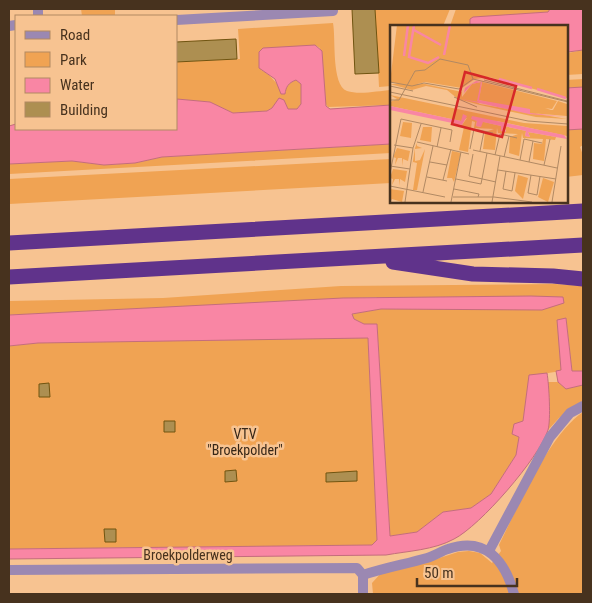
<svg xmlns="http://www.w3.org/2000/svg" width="592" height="603" viewBox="0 0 592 603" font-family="'Roboto Condensed',sans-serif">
<rect width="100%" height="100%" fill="#f7c391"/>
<path fill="#f0a353" d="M81,9H115V16H82Z
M375,9H450L443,26H391V86L379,87Z
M456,9H550L548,12L470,19V26H450Z
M333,23C336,38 331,85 347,91C359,95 378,91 391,90V105L328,107L325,103L320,48L315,45L261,70C273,76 276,84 285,93C286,86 290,82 296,80L301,84V104L297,109H288L284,100L267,111L233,113L210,102L176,99V62L240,59L238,29Z
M583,50V74L566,75L568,53Z
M583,79V145L580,147L583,155V175L566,177V80Z
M391,144V153L9,174V164L72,161L104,165L135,163L162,157Z
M391,159V183L9,204V179Z
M555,284L583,286V371H572L566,318L561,371L529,376L523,422L512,434L519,437L516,455L491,494L471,508L443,512L417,532L390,536L377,324H364L354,319L352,314L381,309L377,297L9,315V301L163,298L341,286Z
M363,337L368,338L377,540L372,545L9,549V346L38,343Z
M548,382H558L566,389L583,385V402L559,418L548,430Z
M583,412V594H373L372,583L382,572L421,564L458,552L469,551L480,553L492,563L501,551L499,545C517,508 549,435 583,412Z"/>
<path fill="#f986a4" stroke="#c46d7c" d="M550,9H583V50L568,52V62H566V26H470V19L473,17L548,12Z
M315,45L322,51L326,106L330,109L391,105V144L162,157L135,163L104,165L72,161L9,164V126L16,124V129H176L177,99L210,102L233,113L267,111L272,108L279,98L284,100L288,109H297L301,104V84L296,80C288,83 286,87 285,94H281L275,79L259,68V52L263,48Z
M583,87V129L566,130V88Z
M531,296L563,297L564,303L542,310L381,309L352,314L354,319L364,324H377L390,536L417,532L443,512L471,508L491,494L516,455L519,437L512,434L514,424L523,421L529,375L547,373C549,384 551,420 548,430C539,458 480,526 454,539C434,550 408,551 386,555L9,559V549L372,545L377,540L368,338L38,343L9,346V315L343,298Z
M566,318L572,371H583V385L566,389L558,382L556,371L561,370L557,320Z"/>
<path fill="#ad8f51" stroke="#705410" d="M352,9H375L379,73L355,74Z
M236,39L237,59L176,62V42Z
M49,383L50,397H39V384Z
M164,421H175V432H164Z
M236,470L237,481L225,482V471Z
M357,471V481L326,482V473Z
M104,529H116V542H105Z"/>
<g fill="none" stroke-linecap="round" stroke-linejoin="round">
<path stroke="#9b88b2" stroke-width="10" d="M38,9V16
M176,20L333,11V9
M9,26L16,25
M489,551L550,437L570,413L583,406
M9,570L357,568L363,575V594
M363,575C384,568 406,564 427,558C435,556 441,551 448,549C486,536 505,561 514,594"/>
<path stroke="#60338b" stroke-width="15" d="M9,243L583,211
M393,262L473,274L553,276L583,279
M9,277L583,245"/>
</g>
<g text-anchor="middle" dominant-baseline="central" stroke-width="5" stroke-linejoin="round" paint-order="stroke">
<g font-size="14" fill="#362617" stroke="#f7c391">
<text x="245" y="434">VTV<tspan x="245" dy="16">"Broekpolder"</tspan></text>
</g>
<g font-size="14" fill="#47321e" stroke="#f7c391">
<text x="188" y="555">Broekpolderweg</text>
</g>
</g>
<g transform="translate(390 25)">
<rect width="178" height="178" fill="#f7c391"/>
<path d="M7,0H177V73L99,52L85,54L72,63L35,57L20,61L0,57ZM91,57L89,77H87L90,79L177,94L146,92L90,80L68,74L57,65L36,61L22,65L0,59H35L72,67V72L82,59ZM92,57L167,76L162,84L155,83L161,85H163L168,76L177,79V91L140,88L89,75ZM0,70L134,98L177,101V111L107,96L87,95L86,101L91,102L90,96L111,101V106H116L114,101L136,106L135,111L140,112L138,107L166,112L165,115L156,114L154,136L143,134L144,118L152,119L153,114L133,113L132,108L129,131L119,128L120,112L128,109L108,108L107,103L105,125L93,124L95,107L104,104L84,103L85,97L82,96L78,127L69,125L74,102L65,100H72L77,93L71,96L0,81V77L7,74ZM13,97L22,98L21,113L10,111ZM33,102H42L41,117L30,115ZM27,118V121L32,123L25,124V136L30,135L35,124L27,165H23L27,138L23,137L22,142L25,123ZM7,123L20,126L18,136L13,134L12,141V133H8L5,140L6,133L3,132ZM62,126L71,128L64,157L62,153H57ZM3,144L17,146L15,157L10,154L9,161V154H5L2,160L3,154L0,153ZM128,150L138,153L133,174L125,166ZM153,153L164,157L158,177L148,172ZM0,164L14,166L12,177L2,174L0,177Z" fill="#f0a353"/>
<path d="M86,56L92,57L89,75L140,84V88L177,92L139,89L71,74L89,77L87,76L91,57L82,59L74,68L75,63ZM0,81L71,96L73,89L77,91L72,100L0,85ZM82,91L174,110L177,114L138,107L140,112L135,111L136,106L114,101L116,107L111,106V101L93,97L91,102L86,101L87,96L81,94Z" fill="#f986a4"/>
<path fill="none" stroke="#f986a4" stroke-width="2.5" d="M24,0L19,32L38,38L49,32M24,5L51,20M54,30L60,0M14,31L18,0M109,54L142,63M147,64L176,73"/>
<path fill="none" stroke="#b18963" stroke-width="1" d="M83,54L178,77M94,55L177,76M0,57L22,61L34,58L69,64L83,54M0,61L23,66M0,67L138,96L178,99M64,72L87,82M0,75H9L25,46L35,45L50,34L78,40L83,54M27,117L79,129M4,120L23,123M47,122L51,103M80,124L84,104L103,108M83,125L167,143M90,126L94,106M83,129L79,151L106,157M105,130L110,109L127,113M114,132L119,111M130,135L134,114L152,118M40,137L57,140M139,137L143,116M154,140L160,114M0,141L20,144M108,145L166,154M116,146L113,164L122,166L125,148M0,148L11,94L62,105L60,117M141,150L138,168L147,170L150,151M37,152L57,156M66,154L91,159L97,128M53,155L61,124M0,161L55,172M64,164L89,169L88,172M33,167L43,121M63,172H104L142,177M15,177L23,123L31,99M61,177L71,127M102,177L110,131M162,177L171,121"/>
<path fill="#d62828" fill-opacity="0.15" stroke="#d62828" stroke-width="2.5" d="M75,47L126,61L112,112L62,99Z"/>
<rect width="178" height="178" fill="none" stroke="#47321e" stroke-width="2.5"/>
</g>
<rect width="592" height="603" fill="none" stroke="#47321e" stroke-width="20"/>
<rect x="15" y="15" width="162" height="115" fill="#f7c391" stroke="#b18963"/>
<rect x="25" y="31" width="25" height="8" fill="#9b88b2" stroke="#b18963"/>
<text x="60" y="40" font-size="15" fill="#47321e">Road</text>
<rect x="25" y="52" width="25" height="15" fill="#f0a353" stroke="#b18963"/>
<text x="60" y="65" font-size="15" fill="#47321e">Park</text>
<rect x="25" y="78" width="25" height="15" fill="#f986a4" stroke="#b18963"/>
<text x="60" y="90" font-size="15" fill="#47321e">Water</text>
<rect x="25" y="102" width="25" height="15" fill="#ad8f51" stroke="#b18963"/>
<text x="60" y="115" font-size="15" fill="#47321e">Building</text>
<path d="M417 578v8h100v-8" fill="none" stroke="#47321e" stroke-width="2.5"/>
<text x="424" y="578" font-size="15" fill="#47321e" stroke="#f7c391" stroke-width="4" paint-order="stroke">50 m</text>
</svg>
